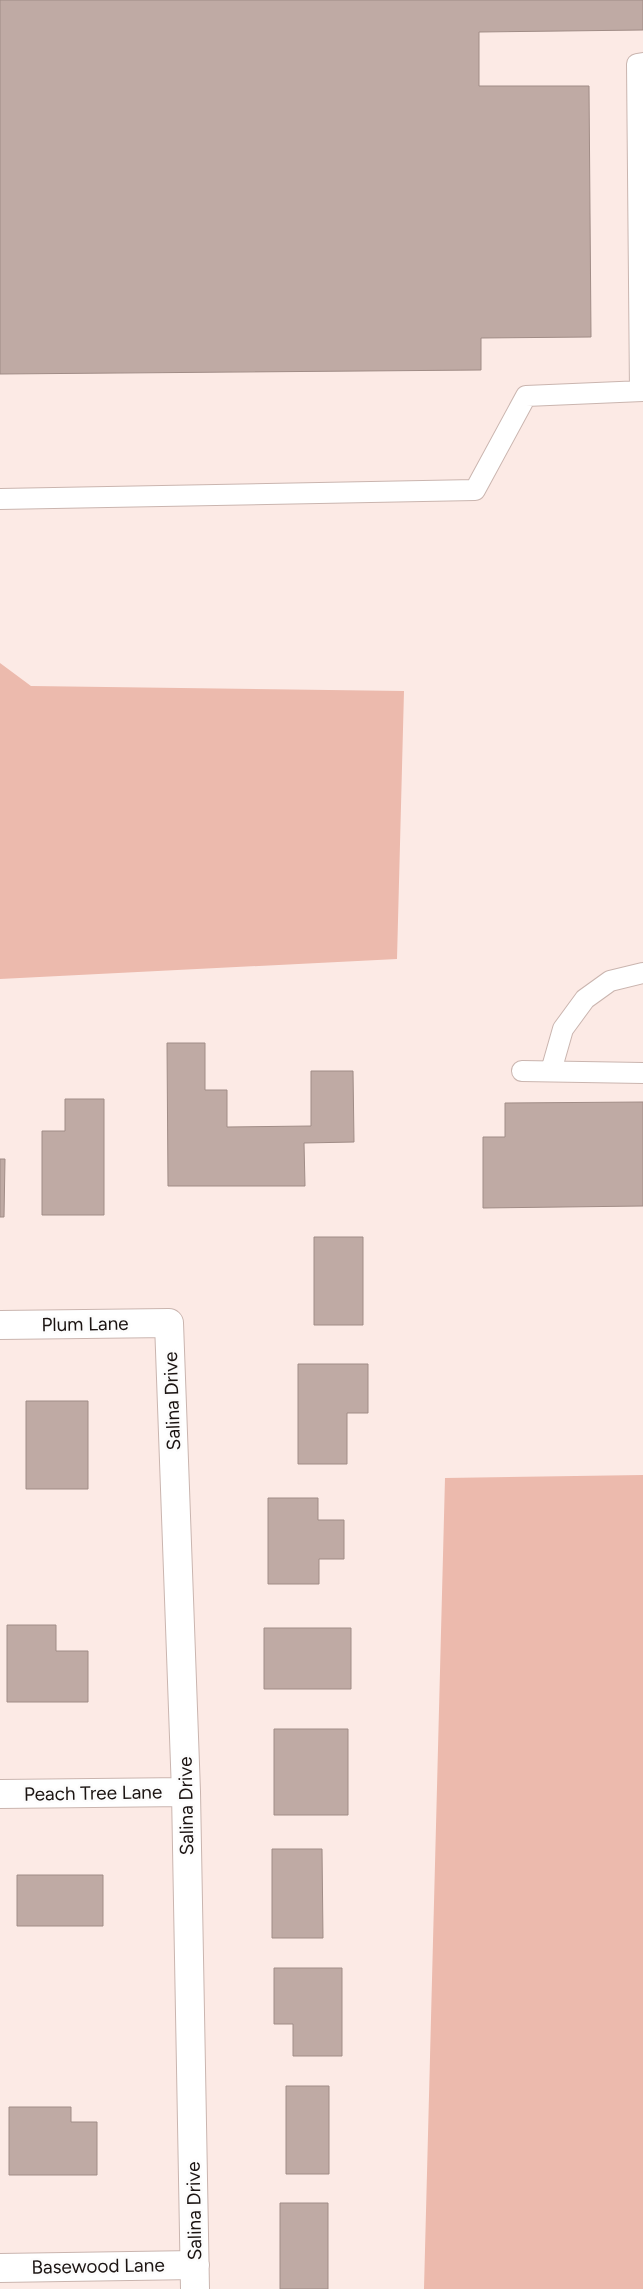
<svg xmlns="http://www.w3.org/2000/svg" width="643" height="2289" viewBox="0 0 643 2289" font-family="Figtree,sans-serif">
<rect width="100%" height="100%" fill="#fceae5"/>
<path fill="#ecbaad" d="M0,663L31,686L404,691L397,959L0,979Z
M643,1475V2289H424L445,1478Z"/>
<path fill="#bfaaa4" stroke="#a08c86" d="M0,0H643V30L479,32V86H589L591,337L481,338V370L0,374Z
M167,1043H205V1090H227V1127L311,1126V1071H353L354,1142L304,1143L305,1186H168Z
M65,1099H104V1215H42V1131H65Z
M643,1102V1206L483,1208V1137H505V1103Z
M0,1159H5L4,1217H0Z
M314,1237H363V1325H314Z
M298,1364H368V1413H347V1464H298Z
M26,1401H88V1489H26Z
M268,1498H318V1520H344V1559H319V1584H268Z
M7,1625H56V1651H88V1702H7Z
M264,1628H351V1689H264Z
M274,1729H348V1815H274Z
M272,1849H322L323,1938H272Z
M17,1875H103V1926H17Z
M274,1968H342V2056H293V2024H274Z
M286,2086H329V2174H286Z
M9,2107H71V2122H97V2175H9Z
M280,2203H328V2289H280Z"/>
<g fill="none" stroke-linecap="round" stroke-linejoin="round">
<g stroke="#cab5af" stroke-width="22">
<path id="service" d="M640,391L637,64L643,63
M0,499L475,490L526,396L643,391
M522,1071L643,1073
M551,1071L563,1029L585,999L610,981L643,973"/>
</g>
<g stroke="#cab5af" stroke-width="30">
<path id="minor" d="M0,1325L169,1323L186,1792L195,2289
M0,1794L186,1792
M0,2268L195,2265"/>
</g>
<use href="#service" stroke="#fff" stroke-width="20"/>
<use href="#minor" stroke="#fff" stroke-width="28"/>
</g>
<g text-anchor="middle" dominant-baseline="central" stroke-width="5" stroke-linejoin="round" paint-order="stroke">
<g font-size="19" fill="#1b1412" stroke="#fcfcfc">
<text transform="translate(85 1324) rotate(-1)">Plum Lane</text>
<text transform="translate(172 1401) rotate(-92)">Salina Drive</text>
<text transform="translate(93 1793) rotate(-1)">Peach Tree Lane</text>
<text transform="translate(186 1806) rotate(-91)">Salina Drive</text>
<text transform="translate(194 2211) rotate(-91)">Salina Drive</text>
<text transform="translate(98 2266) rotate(-1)">Basewood Lane</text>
</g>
</g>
</svg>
